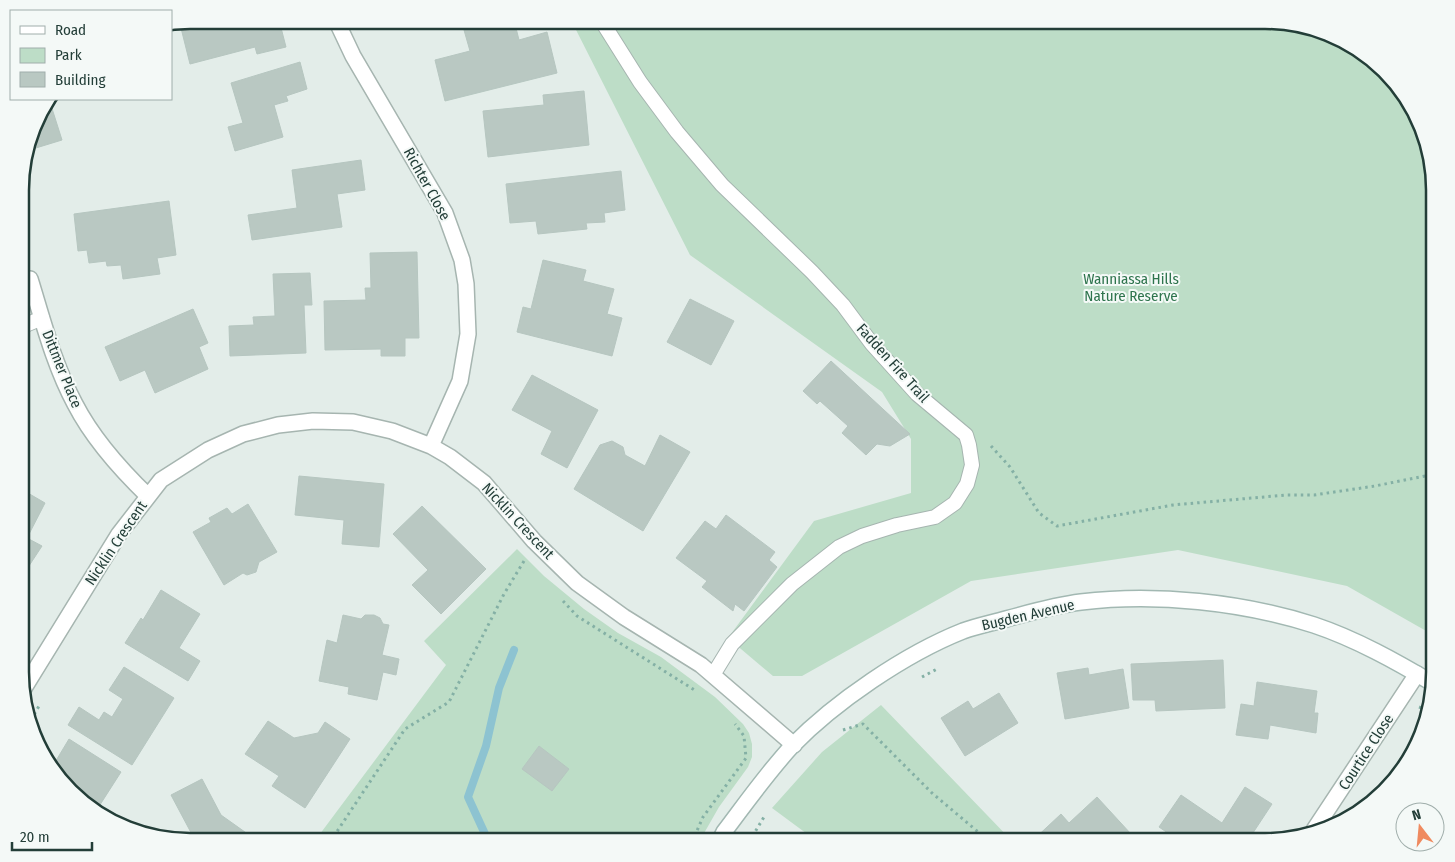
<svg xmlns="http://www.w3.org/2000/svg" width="1455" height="862" viewBox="0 0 1455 862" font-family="'Fira Sans Condensed',sans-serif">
<rect width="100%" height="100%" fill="#e3ede9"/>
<path fill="#bdddc7" d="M571,20H1266L1350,43L1412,105L1435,178V636L1347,586L1178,550L971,581L802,676H773L728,638L814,521L911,493V439L882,392L690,255Z
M517,549L544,576L584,609L618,633L661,657L715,697L743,724L749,733L752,744V757L748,767L719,807L699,842H314L446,665L424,641Z
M881,705L1013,842H818L772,808L822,752Z"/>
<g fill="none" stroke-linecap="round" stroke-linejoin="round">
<path stroke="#8dc3d1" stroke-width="8" d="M493,842L485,834L468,797L486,746L499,688L514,650"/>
</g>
<path fill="#b9c8c2" stroke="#b6c6c0" d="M211,20H279L286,47L257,54L255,47L190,64L181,28Z
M504,20H514L519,40L547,32L557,73L445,101L435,60L470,51L464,30Z
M300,62L307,89L286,96L288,101L274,105L283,137L235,151L228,127L243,123L231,83Z
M584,91L589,145L488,157L483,111L544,105L543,95Z
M49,99L62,140L26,151L38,114Z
M361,160L365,190L337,194L342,227L252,240L248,215L297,208L292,170Z
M621,171L625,210L604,213L605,222L586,223L587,229L538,234L536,221L510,223L506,184Z
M169,201L176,255L157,258L160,274L123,279L121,265L107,266L106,261L89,263L87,250L78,251L74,214Z
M417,252L419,338H405V356H381V349L325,350L324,301L366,300L365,288H371L370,253Z
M543,260L586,270L583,281L614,289L607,314L622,318L612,356L517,332L523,307L531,309Z
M310,273L312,305H304L306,353L230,356L229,326L254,325L253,317L275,316L273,274Z
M690,299L734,321L711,365L667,342Z
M193,309L208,343L199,347L208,369L155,393L145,370L120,381L105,347Z
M831,361L910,434L890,446L877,444L866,455L842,433L848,426L820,401L817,404L803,391Z
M532,375L598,410L567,468L541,454L552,431L512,410Z
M21,432L29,450L21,454Z
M660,435L690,452L643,531L574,489L600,445L612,441L623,447L625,455L645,466Z
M299,476L384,484L379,547L342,544L344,520L295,515Z
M21,489L45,503L27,538L42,546L23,575L21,574Z
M248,504L277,552L259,562L256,572L247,575L243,573L224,585L193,532L211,522L209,518L227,508L232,514Z
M422,506L486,569L441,614L412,585L428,570L393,534Z
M726,515L775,552L769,560L777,567L744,611L735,604L733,611L702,587L707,581L676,558L705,521L716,529Z
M161,590L200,614L179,648L200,661L188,681L125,643L141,618L143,620Z
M343,615L361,619L365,615H374L380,618L383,624L389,625L382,655L399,659L396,675L383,672L377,700L348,694L349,687L319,681L327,640L337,643Z
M1223,660L1225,708L1156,711L1155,700H1133L1131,664Z
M124,667L174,698L132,765L68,725L79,707L99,720L104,712L112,717L123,699L109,690Z
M1088,668L1089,675L1123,669L1129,708L1065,719L1057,673Z
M1257,682L1317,691L1314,713H1318L1316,733L1270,725L1268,739L1236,735L1241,704L1254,706Z
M999,693L1018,723L965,756L941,718L968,701L973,709Z
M268,721L294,738L318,733L325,722L350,739L305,808L272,786L279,776L245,754Z
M69,739L121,772L96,811L51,769Z
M539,746L569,769L552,791L522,769Z
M202,779L221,815L259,842H196L171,795Z
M1245,787L1272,804L1247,842H1181L1159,827L1181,795L1222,823Z
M1097,797L1131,834L1123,842H1031L1061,814L1069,823Z"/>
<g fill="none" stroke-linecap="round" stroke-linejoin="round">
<g stroke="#a6b5b0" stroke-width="16">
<path id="lane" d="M601,20L640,82L677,132L722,185L812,272L843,305L872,344L917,394L966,435L969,445L972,465L967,484L955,503L935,517L897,525L862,536L839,547L792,584L732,644L713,675
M21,327L42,318"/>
</g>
<g stroke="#a6b5b0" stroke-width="18">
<path id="street" d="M336,20L353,56L445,213L462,260L466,284L468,334L460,381L431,446
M30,279C43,321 54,365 75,404C93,439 120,469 148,496
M21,693L119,534L161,480L208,450L243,434L278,425L313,421L353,422L392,431L431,446L450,457L484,483L534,541L577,583L624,617L701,665L794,745
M1314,830L1417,674"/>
</g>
<g stroke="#a2b8b2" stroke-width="18">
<path id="secondary" d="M719,842L724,832C746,803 767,773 792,746C835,702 905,654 963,631C977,626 992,623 1006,619C1031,612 1056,605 1081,602C1156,593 1242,602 1314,625C1356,639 1397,662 1434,684"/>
</g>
<path stroke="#84b0a5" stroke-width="3" stroke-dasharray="2.5 4" stroke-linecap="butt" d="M991,446L1010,467L1039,513L1057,526L1173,505L1286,495H1314L1375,486L1435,474
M563,601L577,616L696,691
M922,677L939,668
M1419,707L1427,710
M31,720L39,706
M843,730L863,724L932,793L990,842
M330,842L405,729L449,702L504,594L524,561
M692,842L703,817L746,758L744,736L735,724
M749,842L764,817"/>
<use href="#lane" stroke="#fff" stroke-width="14"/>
<use href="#street" stroke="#fff" stroke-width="15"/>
<use href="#secondary" stroke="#fff" stroke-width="15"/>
</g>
<g text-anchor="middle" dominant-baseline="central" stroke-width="4" stroke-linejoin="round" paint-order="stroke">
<g font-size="15" fill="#233e38" stroke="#f4f9f7">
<text transform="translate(427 184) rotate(61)">Richter Close</text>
<text transform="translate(893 363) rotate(48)">Fadden Fire Trail</text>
<text transform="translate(62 369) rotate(68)">Dittmer Place</text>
<text transform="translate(518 521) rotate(47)">Nicklin Crescent</text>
<text transform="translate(116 543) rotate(-56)">Nicklin Crescent</text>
<text transform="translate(1028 615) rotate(-13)">Bugden Avenue</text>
<text transform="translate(1366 752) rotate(-57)">Courtice Close</text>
</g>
<g font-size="15" fill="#2e744d" stroke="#f4f9f7">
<text x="1131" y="279">Wanniassa Hills<tspan x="1131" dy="17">Nature Reserve</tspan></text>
</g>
</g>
<path d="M0 0H1455V862H0ZM190 29H1265A161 161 0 0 1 1426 190V672A161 161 0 0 1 1265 833H190A161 161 0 0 1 29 672V190A161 161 0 0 1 190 29Z" fill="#f4f9f7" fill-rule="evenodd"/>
<path fill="none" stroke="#233e38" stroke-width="2.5" d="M190 29H1265A161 161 0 0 1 1426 190V672A161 161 0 0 1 1265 833H190A161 161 0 0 1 29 672V190A161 161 0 0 1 190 29Z"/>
<rect x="10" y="10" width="162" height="90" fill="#f4f9f7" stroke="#a0aeab"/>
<rect x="20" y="26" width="25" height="8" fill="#ffffff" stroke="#a0aeab"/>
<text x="55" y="35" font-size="15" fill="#233e38">Road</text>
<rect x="20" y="48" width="25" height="15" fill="#bdddc7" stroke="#a0aeab"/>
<text x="55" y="60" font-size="15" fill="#233e38">Park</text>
<rect x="20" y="72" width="25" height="15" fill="#b9c8c2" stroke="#a0aeab"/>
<text x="55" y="85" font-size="15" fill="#233e38">Building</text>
<g transform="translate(1420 827) rotate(344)"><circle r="24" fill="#f4f9f7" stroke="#a0aeab"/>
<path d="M0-4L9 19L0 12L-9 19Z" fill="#ef8a5f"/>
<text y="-8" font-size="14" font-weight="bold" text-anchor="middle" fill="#233e38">N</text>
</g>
<path d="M12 842v8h80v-8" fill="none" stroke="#233e38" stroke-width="2.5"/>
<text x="20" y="842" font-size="15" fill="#233e38" stroke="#f4f9f7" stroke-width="4" paint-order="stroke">20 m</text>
</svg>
